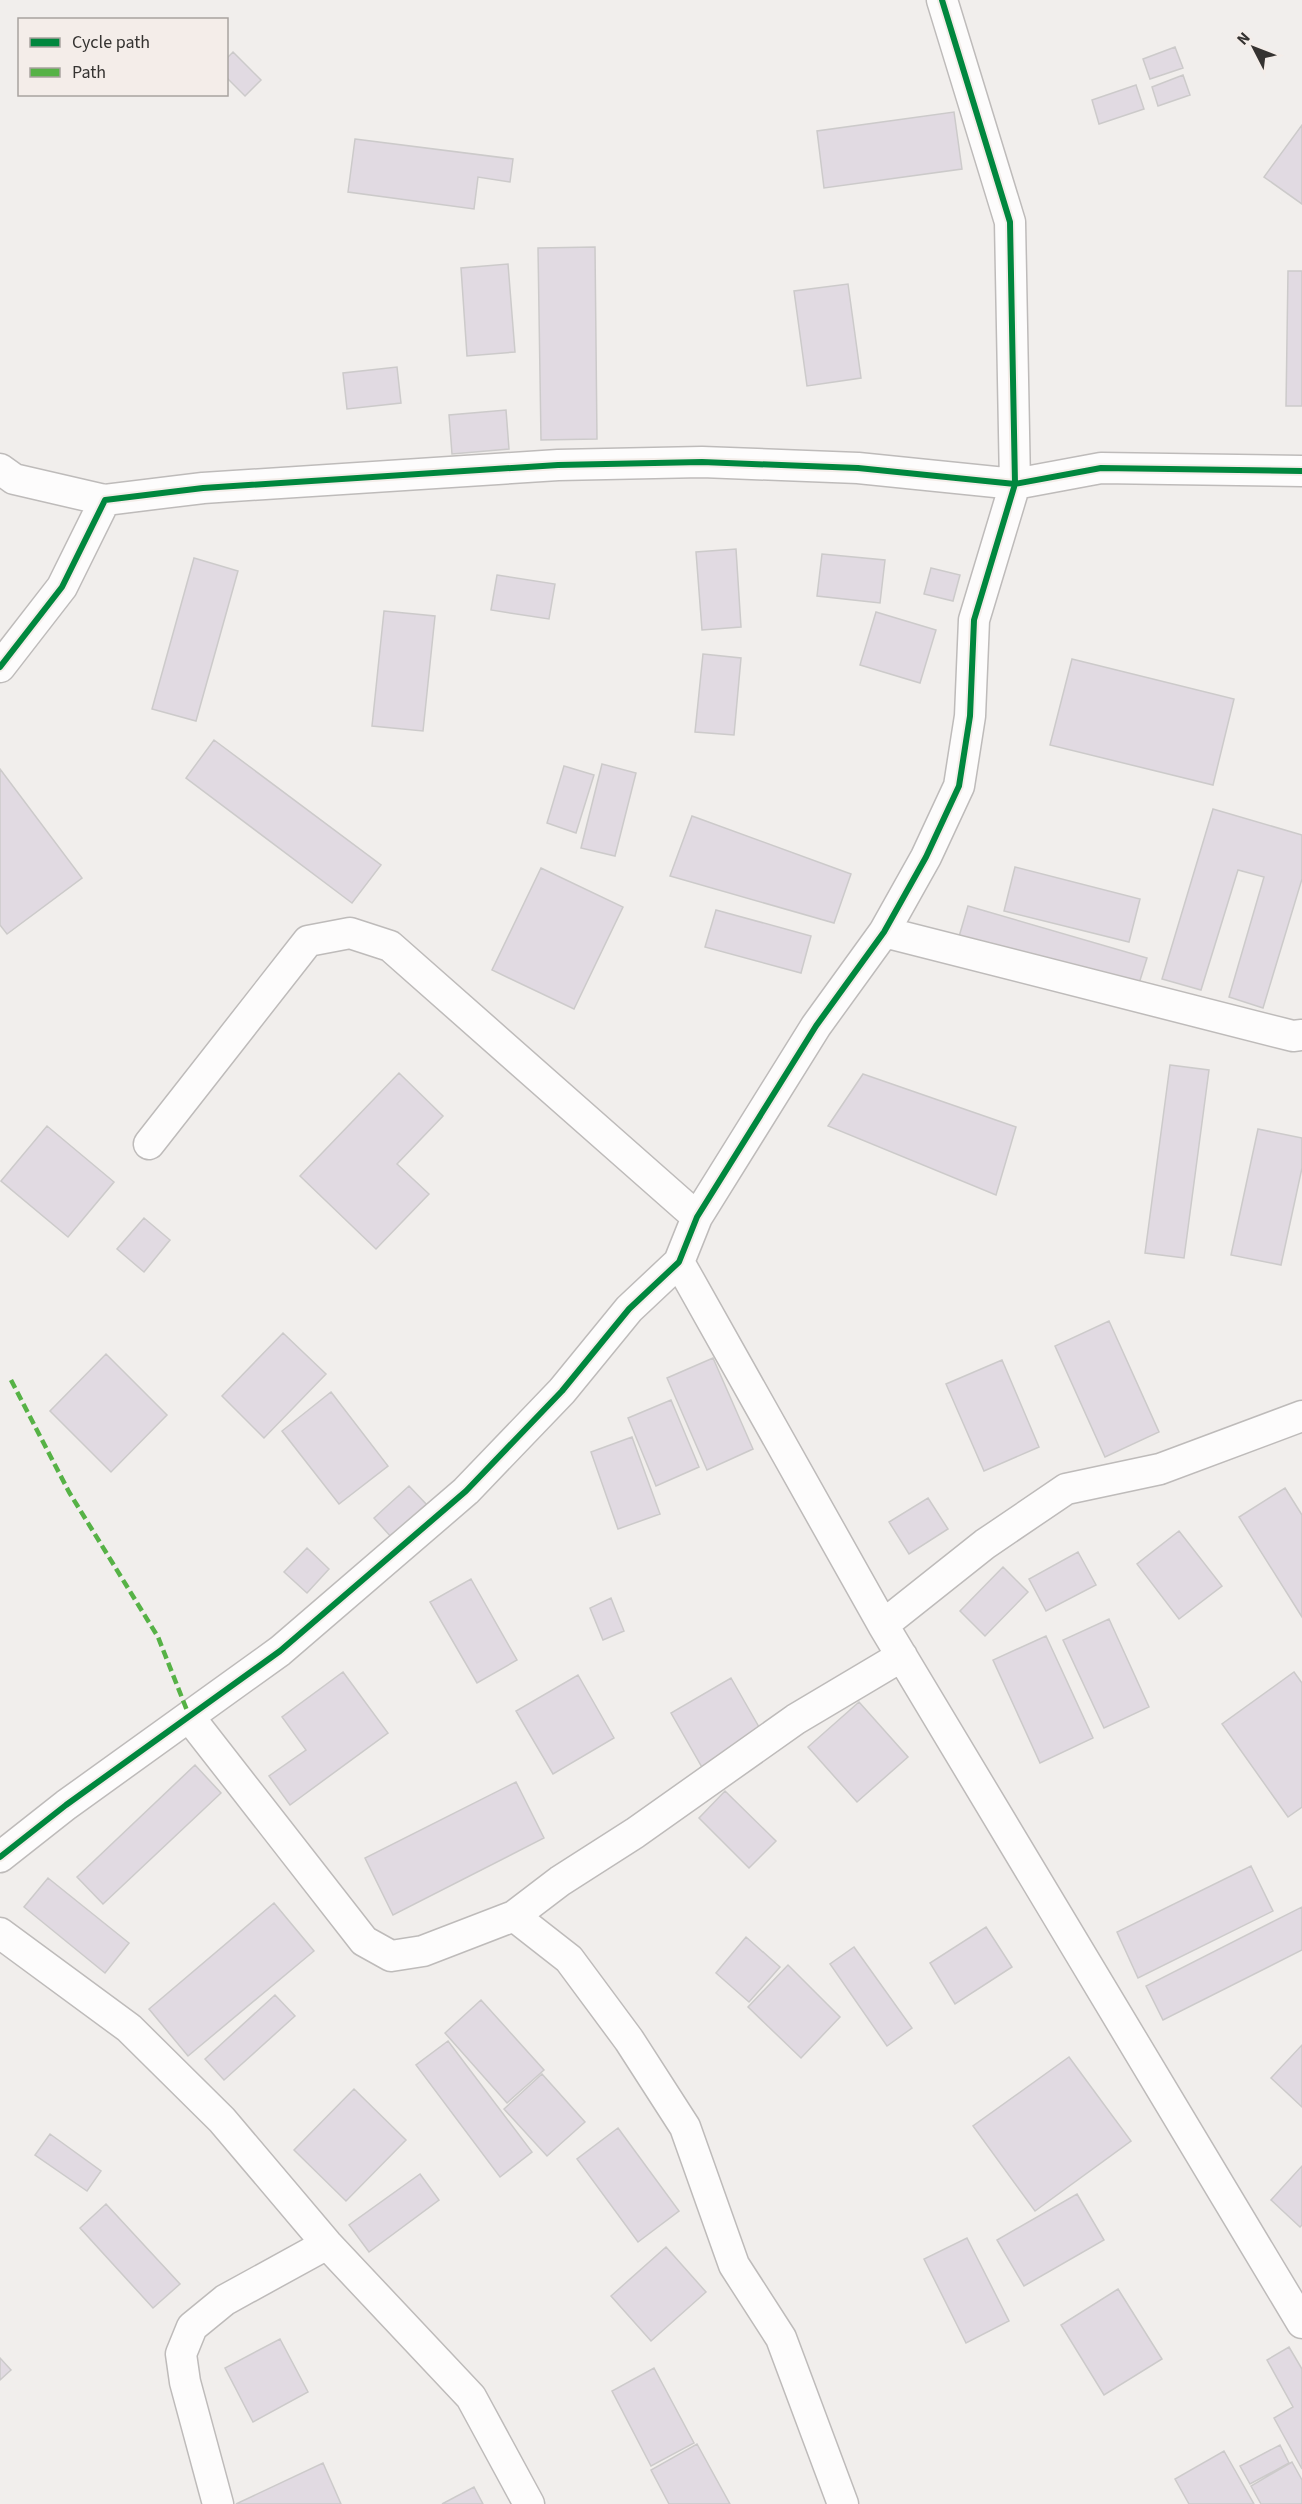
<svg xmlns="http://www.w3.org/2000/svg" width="1302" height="2504" viewBox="0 0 1302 2504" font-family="'Source Sans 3',sans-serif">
<rect width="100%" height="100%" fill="#f1eeec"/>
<path fill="#e1dae2" stroke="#cccaca" stroke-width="1.5" d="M1175,47L1183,68L1150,79L1143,59Z
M233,52L261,80L245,96L226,77V59Z
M1183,75L1190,95L1158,106L1152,87Z
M1136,85L1144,109L1099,124L1092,100Z
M954,112L962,169L824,188L817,131Z
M1302,125V204L1264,177Z
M355,139L513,159L510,182L478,177L474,209L348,192Z
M595,247L597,439L541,440L538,248Z
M508,264L515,352L467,356L461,268Z
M1288,271H1302V406H1286Z
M848,284L861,378L807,386L794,291Z
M397,367L401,403L347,409L343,373Z
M506,410L509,449L452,454L449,415Z
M736,549L741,627L702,630L696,552Z
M822,554L885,560L880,603L817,596Z
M194,558L238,571L196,721L152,709Z
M931,568L960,575L953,601L924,594Z
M497,575L555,584L549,619L491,610Z
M384,611L435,616L423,731L372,726Z
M876,612L936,630L920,683L860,665Z
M703,654L741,658L734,735L695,732Z
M1072,659L1234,699L1213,785L1050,745Z
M214,740L381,865L352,903L186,778Z
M602,764L636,773L615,856L581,848Z
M564,766L594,775L576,833L547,823Z
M0,769L82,878L7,934L0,925Z
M1213,809L1302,835V879L1263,1008L1229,997L1264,877L1238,870L1201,990L1162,979Z
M692,816L851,874L834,923L670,876Z
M1015,867L1140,899L1129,942L1004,911Z
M541,868L623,907L574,1009L492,970Z
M968,906L1147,958L1136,993L958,940Z
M716,910L811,936L801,973L705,947Z
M1170,1065L1209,1070L1184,1258L1145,1253Z
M399,1073L443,1116L397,1164L429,1194L376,1249L300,1176Z
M863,1074L1016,1127L996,1195L828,1126Z
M47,1126L114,1182L68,1237L1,1181Z
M1258,1129L1302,1138V1168L1281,1265L1231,1255Z
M144,1218L170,1240L144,1272L117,1249Z
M1109,1321L1159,1432L1105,1457L1055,1346Z
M283,1333L326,1374L264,1438L222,1396Z
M106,1354L167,1415L111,1472L50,1411Z
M713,1358L753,1449L707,1470L667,1378Z
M1002,1360L1039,1447L984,1471L946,1384Z
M331,1392L388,1466L339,1504L282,1431Z
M671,1400L699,1467L656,1486L628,1418Z
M632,1437L660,1514L618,1529L591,1452Z
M409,1486L428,1506L392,1538L374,1518Z
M1285,1488L1302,1515V1617L1239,1517Z
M928,1498L948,1529L909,1554L889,1522Z
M1179,1531L1222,1586L1179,1619L1137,1564Z
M307,1548L329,1569L307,1593L284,1572Z
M1078,1552L1096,1585L1046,1611L1029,1579Z
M1003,1567L1028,1592L985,1636L960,1611Z
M471,1579L517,1660L477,1683L430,1602Z
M611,1598L624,1631L603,1640L590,1608Z
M1109,1619L1149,1707L1104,1728L1063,1640Z
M1046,1636L1093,1738L1040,1763L993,1660Z
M343,1672L388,1733L290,1805L269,1776L306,1750L282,1717Z
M1294,1672L1302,1683V1807L1288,1817L1222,1724Z
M578,1675L614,1738L553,1774L516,1711Z
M731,1678L763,1734L703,1769L671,1713Z
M859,1702L908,1757L857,1802L808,1747Z
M195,1765L221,1793L103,1904L77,1877Z
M516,1782L544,1838L393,1915L365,1858Z
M725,1791L776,1841L749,1868L699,1818Z
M1251,1866L1273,1911L1138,1978L1117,1932Z
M48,1878L129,1943L105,1973L24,1907Z
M274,1903L314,1951L188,2056L149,2009Z
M1302,1907V1950L1163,2020L1146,1986Z
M986,1927L1012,1967L955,2004L930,1963Z
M746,1937L780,1967L749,2002L716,1973Z
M854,1947L912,2028L887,2046L830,1964Z
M788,1965L840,2017L801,2058L748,2007Z
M275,1995L295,2016L224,2080L205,2059Z
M481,2000L544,2070L507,2103L445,2033Z
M448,2041L532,2152L500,2177L416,2065Z
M1302,2045V2107L1271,2078Z
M1069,2057L1131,2141L1035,2211L973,2126Z
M542,2074L585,2122L547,2156L504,2109Z
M354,2089L406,2140L346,2201L294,2150Z
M618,2128L679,2211L638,2242L577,2159Z
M50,2134L101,2171L87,2191L35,2155Z
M1302,2166V2225L1300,2227L1271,2200Z
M420,2174L439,2200L369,2252L349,2225Z
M1077,2194L1104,2240L1024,2286L997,2240Z
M106,2204L180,2284L153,2308L80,2228Z
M967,2238L1009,2321L966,2343L924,2259Z
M666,2247L706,2292L651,2341L611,2296Z
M1118,2289L1162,2359L1104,2395L1061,2325Z
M280,2339L308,2392L253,2422L225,2368Z
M1289,2347L1302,2369V2469L1274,2418L1293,2407L1267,2360Z
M0,2358L11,2370L0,2380Z
M654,2368L694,2443L651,2466L612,2391Z
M697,2444L730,2504H669L651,2470Z
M1280,2445L1289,2463L1250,2484L1240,2466Z
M1224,2451L1254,2504H1189L1175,2479Z
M1292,2462L1302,2480V2504H1261L1251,2486Z
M323,2463L341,2504H236Z
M474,2487L483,2504H442Z"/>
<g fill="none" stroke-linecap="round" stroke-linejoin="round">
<g stroke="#bebbba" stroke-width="33">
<path id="minor" d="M0,469L14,479L105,500
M0,667L62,587L105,500L203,488L558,465L702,462L858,468L1015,484L1010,222L942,0
M884,932L1293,1036L1302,1035
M149,1144L308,941L350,933L390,946L697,1217
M679,1262L883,1625L1302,2323
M883,1625L985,1544L1066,1489L1160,1469L1302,1416
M190,1718L364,1941L391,1956L423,1951L514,1916L560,1881L635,1833L796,1719L902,1656
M0,1857L66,1805L280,1651L466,1491L562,1391L629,1309L679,1262L697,1217L816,1026L884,932L926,857L959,786L970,716L974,620L1015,484L1101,468L1302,471
M514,1916L569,1959L629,2040L685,2127L734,2265L781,2338L843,2504
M0,1933L129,2028L222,2120L327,2244L471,2397L529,2504
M218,2504L185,2382L181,2354L192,2327L225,2300L327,2244"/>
</g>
<use href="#minor" stroke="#fdfcfc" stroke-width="30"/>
<path stroke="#56b246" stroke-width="4.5" stroke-dasharray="9 4.5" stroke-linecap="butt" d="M11,1380L69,1492L158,1637L190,1718"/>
<g stroke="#f4ede9" stroke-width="10">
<path id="cycleway" d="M0,667L62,587L105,500L203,488L558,465L702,462L858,468L1015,484L1010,222L942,0
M0,1857L66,1805L280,1651L466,1491L562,1391L629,1309L679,1262L697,1217L816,1026L884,932L926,857L959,786L970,716L974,620L1015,484L1101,468L1302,471"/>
</g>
<use href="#cycleway" stroke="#00873e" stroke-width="6"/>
</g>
<rect x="18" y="18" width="210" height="78" fill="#f4ede9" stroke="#a8a39f" stroke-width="1.5"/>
<rect x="30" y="38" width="30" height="9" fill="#00873e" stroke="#a8a39f" stroke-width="1.5"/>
<text x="72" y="48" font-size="18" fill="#353331">Cycle path</text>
<rect x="30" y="68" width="30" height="9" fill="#56b246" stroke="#a8a39f" stroke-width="1.5"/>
<text x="72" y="78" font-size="18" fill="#353331">Path</text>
<g transform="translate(1254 48) rotate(312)" stroke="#f4ede9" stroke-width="4.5" paint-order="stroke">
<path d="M0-4.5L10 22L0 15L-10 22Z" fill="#353331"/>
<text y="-9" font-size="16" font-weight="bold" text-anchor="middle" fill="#353331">N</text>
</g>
</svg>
